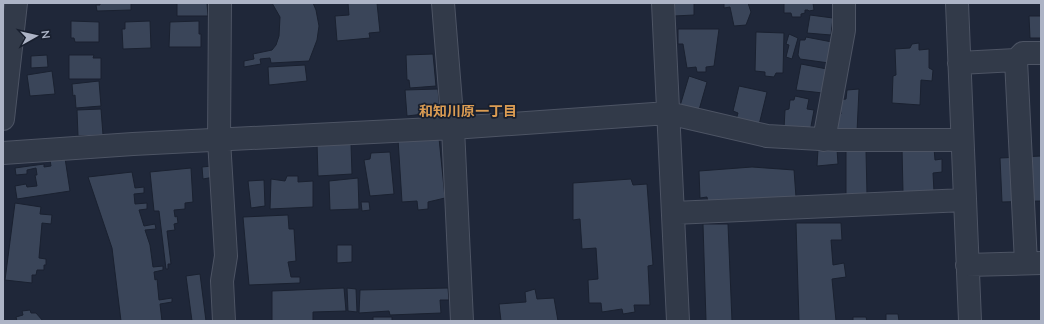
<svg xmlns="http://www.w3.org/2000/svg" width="1044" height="324" viewBox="0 0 1044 324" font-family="'Nunito Sans','Noto Sans JP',sans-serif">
<rect width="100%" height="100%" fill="#1f2739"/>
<path fill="#3a4559" stroke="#1a2130" d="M100,3H131V10L97,11L96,5H100Z
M177,3H207L208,16H177Z
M272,3H313L316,10L319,26L317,40L309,61L271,63L270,58L260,59L261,64L244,67V61L254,59L253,54L272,50L276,45L279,36L280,17Z
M348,3H377L380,32L369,33L370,38L337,41L335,16L349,15Z
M673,3H694V15L674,16Z
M724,3H748L751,12L746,25L734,26L730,7L724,8Z
M784,3H813L814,10L809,11L808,10H805V13L801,14V17H792L791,13H784Z
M810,15L833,18L831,35L807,33Z
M1029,16H1041V38H1030Z
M71,21L99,22V42H75L74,38H71Z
M150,21L151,48L123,49L122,29H125V22Z
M199,21V34H201V47H169L170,22Z
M678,29H719L714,66L706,67V72H697L696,67L687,68L683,44H678Z
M756,32L784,33L783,73H776L774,77L765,76V72L755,71Z
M789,34L798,38L792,59L786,57L789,45L786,44Z
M806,37L832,42L829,63L800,59L798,55L800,40H805Z
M919,43V50L929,49V68L933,70L932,81L921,80L920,105L892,103L893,76L896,75L895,49L910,48L912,44Z
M433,54L436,86L410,88L409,80H407L406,55Z
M47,55L48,67L31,68V56Z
M69,55H94L93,58H101V79H69Z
M801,64L827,69L823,93L796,90Z
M305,65L307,81L269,85L268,67Z
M52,71L55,94L30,96L27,75Z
M689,76L707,82L699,110L680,106Z
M99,81L101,106L76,108L75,95L73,96L72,84Z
M739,86L767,92L759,125L736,120L738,113L733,111Z
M438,89L440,112L407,116L405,90Z
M859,89L857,132L837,133L836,114H841L839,100L846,99L847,90Z
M795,96L809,99L807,109L814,110L810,132L784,129L785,110L789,109L790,100H794Z
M101,109L103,135L78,136L77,110Z
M439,138L445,198L428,202V209L418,210L417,201L402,202L398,139Z
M317,143L351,144L352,174L318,176Z
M902,148H934L935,160L942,159V172L933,173L934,192H903Z
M818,149H837L838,164L817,166Z
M846,151H866L867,195H846Z
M390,152L394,194L370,196L364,160L370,159L371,153Z
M1041,156V201L1002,202L1000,158Z
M65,158L70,191L17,199L15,186L26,184L27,187L37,186L35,175H37L36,168L27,170V174L16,175L15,168L44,164V167L51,166L50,160Z
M212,166L214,177L203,179L202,167Z
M752,167L794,170L796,197L708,203L707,197L700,198L699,171Z
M191,168L193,202L185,203V209L174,210L175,217L177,216L178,223L174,224L175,230L167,231L171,264H168V269H166L159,211H154L150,172Z
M132,172L135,188L144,187V193L134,194L135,204L147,203V209L139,210L144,226L155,224L156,229L145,230L150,245L153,267L163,266V270L154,272L155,280L157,279L159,300L172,298V302L160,304L162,321H121L112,248L88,177Z
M287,176H298V182L313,181V207L270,209L271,179L285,181Z
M358,178L359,209L330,210L329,181Z
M631,179L633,185L647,184L653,265L648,266L650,305H634L635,312L623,314L622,309L602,312L601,303H589L588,280L598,279L596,248L582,249L580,219L573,220V183Z
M264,180L265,206L251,208L248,181Z
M361,202H369L370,210L362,211Z
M15,203L41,207L40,214L52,215L51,224L42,223L39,258L46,259V265H44V270H37L36,275H32V283L5,280Z
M288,215L289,229H294L296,261L288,262L291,277H300V283L249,285L243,217Z
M796,223H841L842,240H831L833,265L844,263L846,277L832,279L836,321H799Z
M703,224H728L732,321H706Z
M337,245H352V262L337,263Z
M200,274L206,321H192L186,276Z
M344,288L346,311L313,312V321H272V291Z
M347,288L356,289L357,312L348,311Z
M448,288L449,300H440L441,313L390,315L389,311L359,313L360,290Z
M535,289L537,299L554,298L558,321H501L499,304L526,302L525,292Z
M30,310L31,313H36L43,321H17L16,317L23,315L22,311Z
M886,314H898L899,321H931H879L886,320Z
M373,317H392V321H373Z
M853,317H866L867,321H853Z"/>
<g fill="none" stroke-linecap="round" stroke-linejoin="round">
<g stroke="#4d5464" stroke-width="24">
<path id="minor" d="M220,3L219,140L226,256L222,281L224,321
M443,3L453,128L462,321
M663,3L678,321
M957,3L970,321
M1016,60L1026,263
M959,63L1016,60L1023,53H1041
M3,119L16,3
M824,140L844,30V3
M3,153L133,144L453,128L668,113L767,136L838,140H962
M673,213L965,200
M967,265L1041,263"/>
</g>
<use href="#minor" stroke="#323a49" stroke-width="22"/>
</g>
<g text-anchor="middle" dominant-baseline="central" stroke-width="3.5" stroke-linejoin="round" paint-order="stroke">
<g font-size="14" font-weight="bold" fill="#db9c53" stroke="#181f2e">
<text x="468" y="111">和知川原一丁目</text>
</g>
</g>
<rect width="1044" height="324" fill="none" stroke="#adb4c6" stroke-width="8"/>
<g transform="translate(36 36) rotate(82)" stroke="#181f2e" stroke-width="3" paint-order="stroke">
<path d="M0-3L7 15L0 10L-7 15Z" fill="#adb4c6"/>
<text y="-6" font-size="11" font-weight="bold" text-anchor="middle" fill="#adb4c6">N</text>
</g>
</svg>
